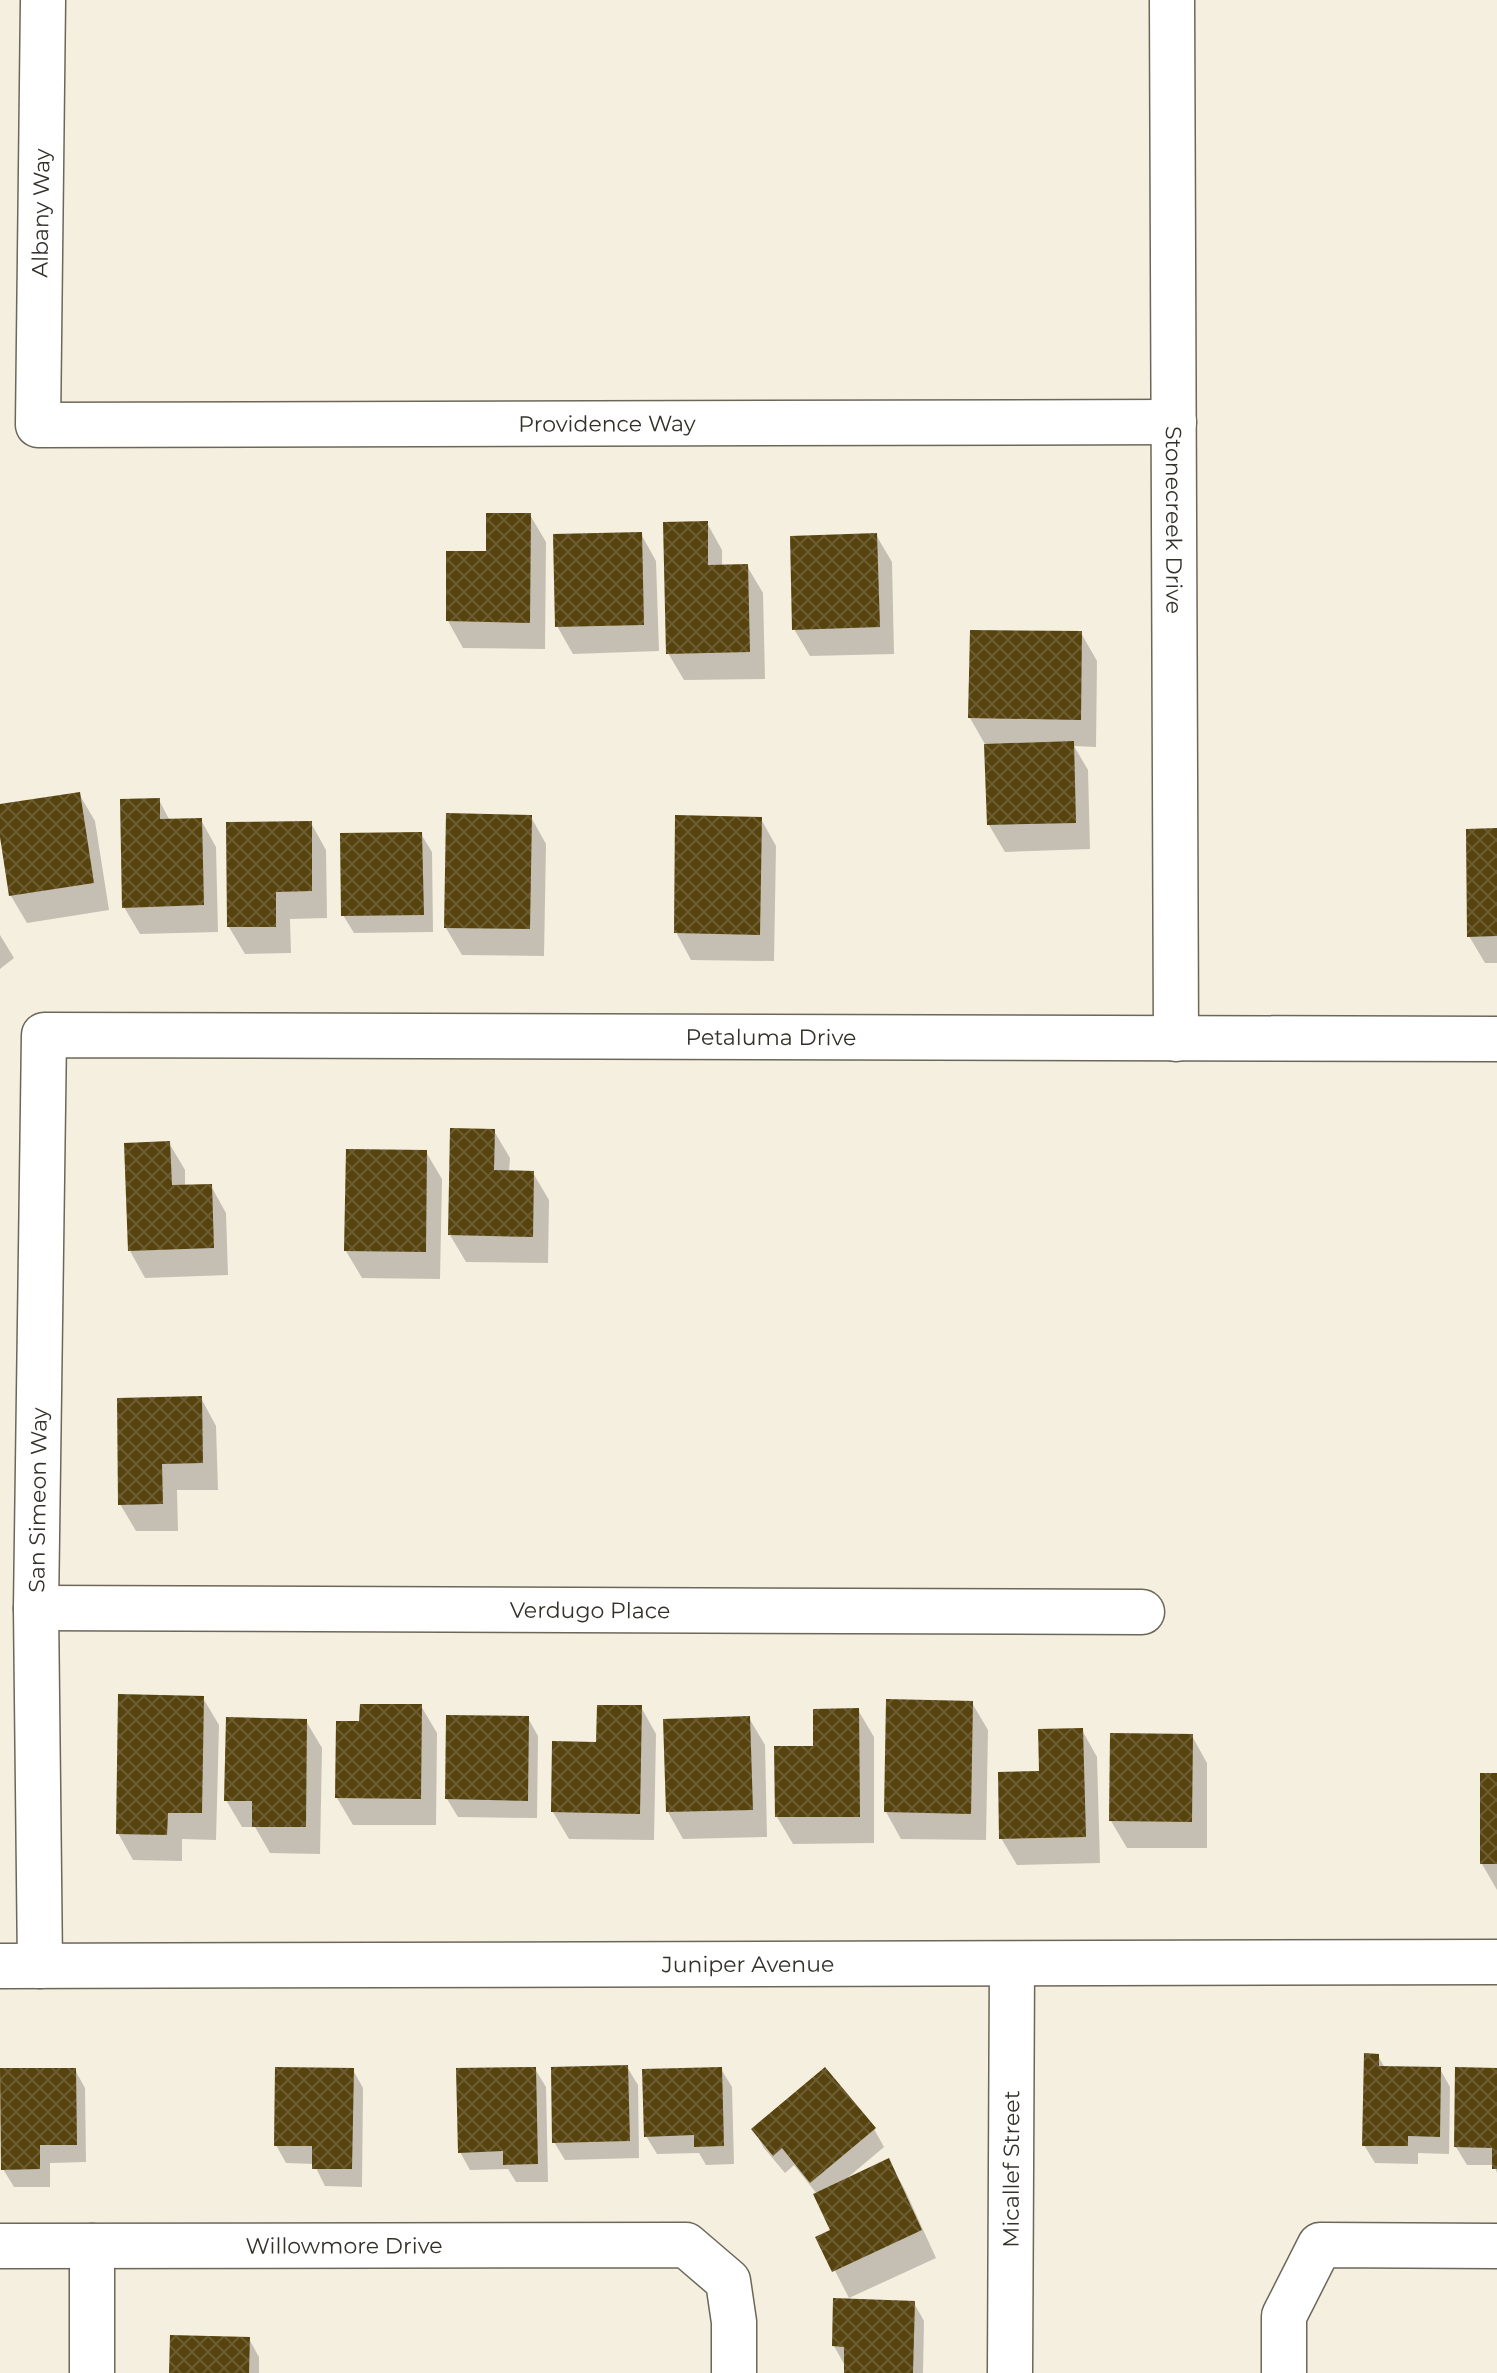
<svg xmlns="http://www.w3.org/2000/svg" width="1497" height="2373" viewBox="0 0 1497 2373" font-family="Montserrat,sans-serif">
<defs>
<pattern id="building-cross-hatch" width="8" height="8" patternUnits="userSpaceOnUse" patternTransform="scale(2)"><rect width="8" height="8" fill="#56430e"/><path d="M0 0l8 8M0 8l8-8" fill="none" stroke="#6c5c31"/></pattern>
</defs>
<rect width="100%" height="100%" fill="#f5efdf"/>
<path fill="#0003" d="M530,515L546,542L545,649L463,648L448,621L488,552Z
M707,523L722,550V567L747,566L763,593L765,679L684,680L668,653Z
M641,534L656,561L659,651L573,654L557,626Z
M876,535L892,562L894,654L810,656L794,629Z
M1081,633L1097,661L1096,747L1074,746L1088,770L1090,849L1005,852L989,825L986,746L970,718Z
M79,794L95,821L109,910L27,923L11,896L0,823V806Z
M159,800L170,821L201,820L216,847L218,932L140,934L124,907Z
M531,817L546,844L544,956L462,955L446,928Z
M761,819L776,846L774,961L691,960L676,932Z
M311,823L326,850L327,918L290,919L291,953L245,954L229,927Z
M1497,830V963H1485L1469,936Z
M421,834L432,852L433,932L354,933L343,915Z
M0,935L14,958L0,969Z
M494,1131L510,1158L509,1172L533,1173L549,1200L548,1263L466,1262L450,1235Z
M169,1143L185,1170V1186H211L226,1213L228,1275L145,1278L130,1251Z
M426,1152L442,1179L440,1279L362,1278L346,1251Z
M201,1398L216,1426L218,1490H177L178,1531H136L120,1504Z
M203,1698L219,1725L216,1840L182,1839V1861L133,1860L118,1833Z
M972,1703L988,1730L986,1840L901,1839L886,1812Z
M421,1706L437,1733L436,1825H353L337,1798L361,1723Z
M641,1707L656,1734L654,1840L569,1839L553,1812Z
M858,1710L874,1737V1843L793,1844L777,1817L815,1748Z
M528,1718L538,1736L537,1818L458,1817L447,1799Z
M749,1718L765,1745L767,1837L683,1839L668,1812Z
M306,1721L322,1748L320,1854L270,1853L255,1827H242L226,1800Z
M1082,1730L1097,1757L1100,1863L1017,1865L1001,1838Z
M1192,1736L1207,1763V1848H1127L1111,1821Z
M1497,1775V1890L1482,1864Z
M1378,2056L1385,2068L1440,2069L1450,2087L1449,2154L1418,2153V2164L1375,2163L1364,2145Z
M627,2067L638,2085L639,2158L565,2160L554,2142Z
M535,2069L546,2087L548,2182H516L508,2169L470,2170L460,2152Z
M721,2069L732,2087L734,2164L706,2165L699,2153L657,2154L646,2136Z
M75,2070L85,2088L86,2162L50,2163V2187H14L3,2169Z
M353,2070L363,2088L362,2187L325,2186L314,2164L286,2163L276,2145Z
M1497,2070V2173L1494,2165H1467L1456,2147Z
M874,2129L884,2147L846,2179L888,2161L904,2188L936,2258L849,2298L818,2238L832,2231L817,2194L794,2165L785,2173L764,2148L754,2130Z
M914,2303L924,2321L923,2373H846L844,2364L834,2346Z
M249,2339L259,2357V2373H171Z"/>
<path fill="url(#building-cross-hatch)" d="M486,513H531L530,623L446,621V551H486Z
M708,521V565L748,564L750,652L666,654L663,522Z
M642,532L644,625L555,627L553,534Z
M877,533L880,627L792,630L790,536Z
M970,630L1082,631L1081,720L968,718Z
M1074,741L1076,823L987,825L984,744Z
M80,792L94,883L9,896L0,837V804Z
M160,798V819L202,818L204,905L122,908L120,799Z
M446,813L532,815L530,929L444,928Z
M675,815L762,817L760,935L674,933Z
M312,821V891L276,892V927H227L226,822Z
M1497,828V936L1467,937L1466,829Z
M422,832L424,915L341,916L340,833Z
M450,1128L495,1129L494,1170L534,1171L533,1237L448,1235Z
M170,1141L172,1185L212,1184L214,1248L128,1251L124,1143Z
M346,1149L427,1150L426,1252L344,1251Z
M202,1396L203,1463L162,1464L163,1504L118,1505L117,1398Z
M118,1694L204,1696L202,1813H168L167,1835L116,1834Z
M886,1699L973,1701L971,1814L884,1812Z
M360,1704H422L421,1799L335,1798L336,1721H359Z
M597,1705H642L640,1814L551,1812L552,1741L596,1742Z
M859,1708L860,1817H775L774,1746H813V1709Z
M446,1715L529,1716L528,1801L445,1799Z
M750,1716L753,1810L666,1812L663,1719Z
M226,1717L307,1719L306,1827H252V1801H224Z
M1083,1728L1086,1837L999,1839L998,1772L1039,1771L1038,1729Z
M1110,1733L1193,1734L1192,1822L1109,1821Z
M1480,1773H1497V1864H1480Z
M1364,2053L1379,2054V2066L1441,2067L1440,2137L1408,2136V2146H1362Z
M628,2065L630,2141L552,2143L551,2067Z
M275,2067L354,2068L352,2169H312V2146H274Z
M536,2067L538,2164L503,2165V2151L458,2153L456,2068Z
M722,2067L724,2146L694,2147V2135L644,2137L642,2069Z
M825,2067L876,2128L810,2183L782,2148L773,2156L751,2129Z
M1455,2067L1497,2068V2169H1492V2148L1454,2147Z
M0,2068H76L77,2145H40V2169L1,2170Z
M889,2158L922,2230L832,2272L815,2237L830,2230L813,2194Z
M833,2298L915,2301L913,2373H844V2347L832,2346Z
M170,2335L250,2337L249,2373H169Z"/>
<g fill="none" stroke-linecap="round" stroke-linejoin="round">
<g stroke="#6c6759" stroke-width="47">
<g id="minor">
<path id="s1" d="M43,0L38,425L1174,422"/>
<path id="s2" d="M1172,0L1176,1039"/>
<path id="s3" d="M36,1608L1142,1612"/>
<path id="s4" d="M40,1966L36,1608L44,1035L1497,1039"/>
<path id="s5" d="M0,2246L686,2245L728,2281L734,2322V2373"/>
<path d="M92,2373V2246"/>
<path id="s6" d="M1010,2373L1012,1965"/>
<path d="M1284,2373V2316L1320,2245L1497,2246"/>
</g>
</g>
<g stroke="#6c6759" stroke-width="47">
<g id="tertiary">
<path id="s7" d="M0,1966L1497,1962"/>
</g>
</g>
<use href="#minor" stroke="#fff" stroke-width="44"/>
<use href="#tertiary" stroke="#fff" stroke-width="44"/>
</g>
<g text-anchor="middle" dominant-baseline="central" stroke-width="8" stroke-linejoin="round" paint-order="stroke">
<g font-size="22" fill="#34312b" stroke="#fff">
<text transform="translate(41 213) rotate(-89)">Albany Way</text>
<text stroke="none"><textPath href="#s1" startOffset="994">Providence Way</textPath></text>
<text stroke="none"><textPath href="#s2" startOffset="520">Stonecreek Drive</textPath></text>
<text stroke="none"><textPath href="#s4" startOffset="1658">Petaluma Drive</textPath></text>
<text stroke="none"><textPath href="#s4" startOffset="466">San Simeon Way</textPath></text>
<text stroke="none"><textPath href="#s3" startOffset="554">Verdugo Place</textPath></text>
<text stroke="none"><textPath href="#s7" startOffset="748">Juniper Avenue</textPath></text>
<text stroke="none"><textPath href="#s6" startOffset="204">Micallef Street</textPath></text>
<text stroke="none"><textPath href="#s5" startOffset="344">Willowmore Drive</textPath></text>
</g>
</g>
</svg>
